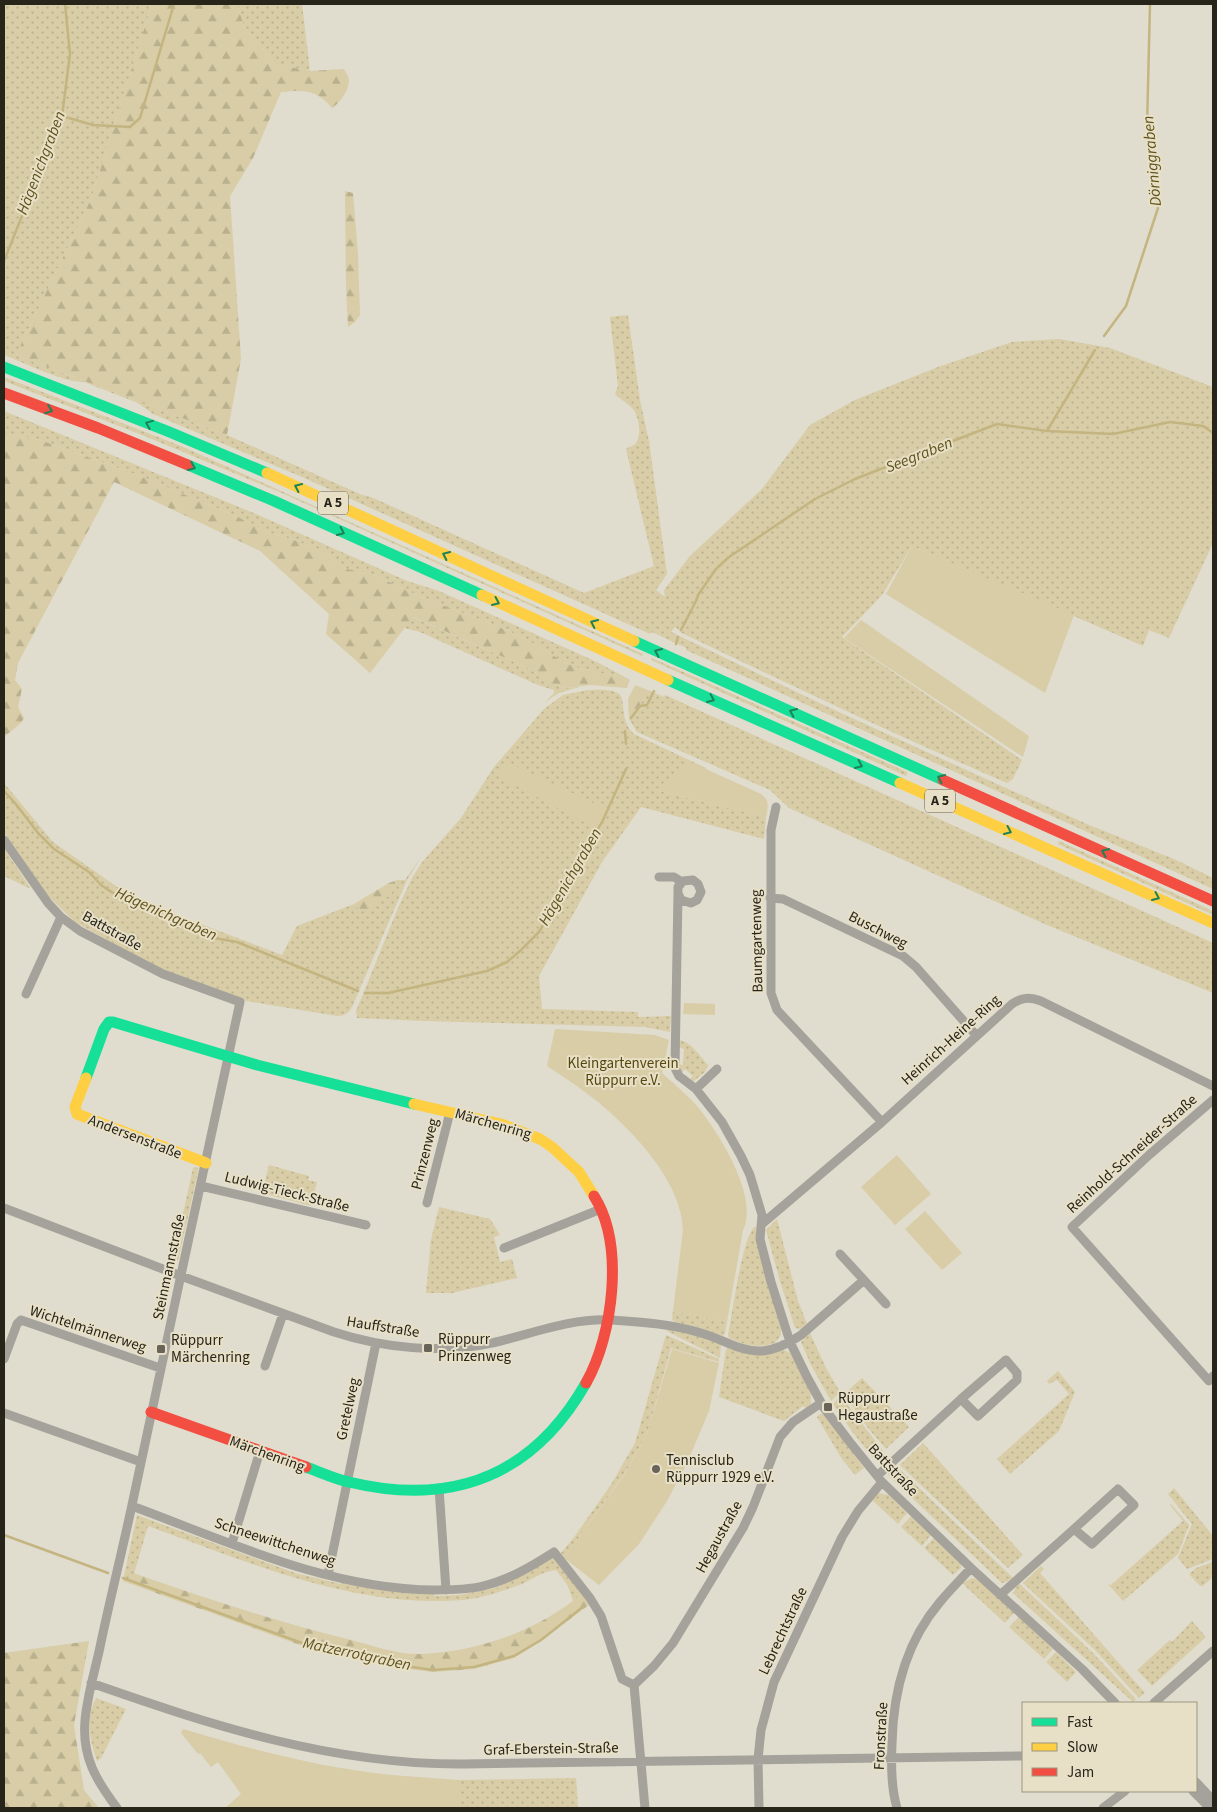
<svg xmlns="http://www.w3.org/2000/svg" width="1217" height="1812" viewBox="0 0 1217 1812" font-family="'Source Sans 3',sans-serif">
<defs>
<pattern id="grass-dots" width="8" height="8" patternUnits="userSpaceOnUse" patternTransform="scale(1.25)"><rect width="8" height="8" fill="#d8cda6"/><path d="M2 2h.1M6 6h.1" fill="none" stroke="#b9b08e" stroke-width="1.8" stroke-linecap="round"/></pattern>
<pattern id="forest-firs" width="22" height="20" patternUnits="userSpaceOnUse" patternTransform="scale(1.25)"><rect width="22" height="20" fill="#d8cda6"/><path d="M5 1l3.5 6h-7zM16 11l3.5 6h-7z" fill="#b9b08e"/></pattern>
</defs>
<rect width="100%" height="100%" fill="#e0dcce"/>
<path fill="url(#grass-dots)" d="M4,4H152L91,199L16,355L227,435L362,495L371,497L584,593L654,566L626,449C628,447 634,446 636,443C642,436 639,416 633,409C629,404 620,399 615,394L618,386L610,317L628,315L640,400L649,441L667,574L656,590L665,597L664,590L690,556L762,489L810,425L855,400L938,367L1012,342L1059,339L1110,348L1213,387V543L1169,638L1149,630L1143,646L912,546L882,595L842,637L1022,760L1013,779L1007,783C898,736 790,685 682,633L675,627L671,632L830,708L1008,789L1089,825L1174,859L1213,878V889L686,650V648L652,632L650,634L302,477L153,414L138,403L84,382C62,382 25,363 4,355Z
M237,4H302L310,71L275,64L245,29Z
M4,377L181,446L643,654L642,656L282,493L147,437L4,381Z
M4,411L256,514L407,581L439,591L599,663L630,680L629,682L617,676L581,669L563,662L545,650L509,631L419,596L372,574L342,568L325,553L318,549L291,539L267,532L234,515L132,473L40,440L4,433Z
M412,617L526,667L558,686L566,688L579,687L559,693L545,702L554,693V690L538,685L420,632L404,628Z
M652,658L907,772V774L906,776L651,660Z
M588,690C596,690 612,688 619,694C626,699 619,720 634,734L706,768L705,770L688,762L656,790L766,817L764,839L641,807L602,862L539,976L542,1009L638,1012V1017L671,1016L670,1032L646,1027L424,1021L357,1018L356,1011L398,908L412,878L423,861L461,818L494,767L544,709L563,695Z
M648,690L664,697L665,695L1213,943V993L1047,925L789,808L770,790L637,732L629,719L640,705Z
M4,783L53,842L120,889L161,909L282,955L297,926L354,904L361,911L396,886L397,880H405L421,857L407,880L352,1007C349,1013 344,1016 337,1016L241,1000L156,967L75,922L46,894L4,832Z
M1059,841L1213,911V915L1058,844Z
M4,848L31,889L4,876Z
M678,1040C691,1041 700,1056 708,1065L705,1072L694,1081L689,1080L693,1076L685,1069L681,1073L677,1064L683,1065L684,1049L678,1047Z
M269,1165L309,1176L308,1180L317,1182L311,1206L262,1193Z
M195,1167L198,1168V1172L178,1261L173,1260L193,1168Z
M439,1207L490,1219L500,1235L494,1237L500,1262L512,1259L517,1278L452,1293H426L431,1240Z
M777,1219L798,1301L807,1324L800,1329L795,1328L780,1281L766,1230Z
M754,1227H756L759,1252L781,1328V1335L775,1343C757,1349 745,1345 729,1338L728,1335C733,1312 741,1243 754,1227Z
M673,1311L727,1322L725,1333L723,1336L700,1328L674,1322L672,1319Z
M667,1328L721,1343L720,1358L667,1331Z
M810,1333L826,1368L840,1392L831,1401L811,1365L801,1342Z
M666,1335L719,1359V1362L671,1348L647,1434L625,1473L564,1558L561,1553L575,1536L612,1483L635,1443Z
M731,1347L782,1349L790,1353L811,1393V1404L806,1408L803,1406L784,1421L719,1397L726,1349Z
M1058,1371L1075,1392L1059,1431L1010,1474L997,1459L1069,1394L1057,1380L1049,1384L1047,1381Z
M862,1378L909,1427L886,1449L868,1428L844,1394Z
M841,1396L883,1451L874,1459L854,1434L833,1404Z
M820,1414H825L864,1468L855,1475L842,1459L817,1417Z
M923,1443L1023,1555L1008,1568L900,1465Z
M894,1464L1013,1578L1006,1582L1002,1583L888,1475L889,1470Z
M1174,1488L1213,1536V1559L1187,1569L1178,1558L1192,1524L1168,1494Z
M878,1493L889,1495L907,1513L898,1524L871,1499Z
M1171,1504L1189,1525L1178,1554L1123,1601L1108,1584L1111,1585L1183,1521L1170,1505Z
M137,1515L295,1573L341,1584L342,1581L434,1593V1596L459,1595L500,1587L499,1584L554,1557L583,1593L573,1601L568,1586L556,1570C543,1571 533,1579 522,1584C503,1591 483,1598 463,1600C354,1609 248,1562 148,1526L131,1584L123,1581Z
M911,1516L931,1535L922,1546L901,1527Z
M934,1538L961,1564V1568L953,1575L924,1548Z
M1213,1562V1577L1203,1586H1200L1189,1574L1196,1568Z
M1041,1566L1044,1569L1040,1573L1145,1693L1139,1698L1095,1650L1023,1583Z
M972,1578L979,1580L1014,1613L1005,1623L962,1583Z
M1018,1584H1020L1093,1653L1136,1699L1133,1702L1013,1593Z
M1019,1617L1053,1649L1044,1659L1009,1627Z
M1192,1621L1206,1637L1152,1686L1137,1670L1170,1640L1172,1642Z
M1056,1652L1076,1672L1067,1682L1046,1662Z
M96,1698L126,1709L101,1758L97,1761C90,1742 85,1717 96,1698Z
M576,1778L578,1808H459V1780Z"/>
<path fill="url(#forest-firs)" d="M152,4H237L245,29L275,64L310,71L344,69C346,73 349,76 349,80C349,90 340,103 332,108C316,89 304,90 281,92L253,158L230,196L241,359L227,435L16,355L91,199Z
M345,191L353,193L358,255L360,315L355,322L348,327L346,287Z
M4,433L40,440L132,473L234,515L267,532L291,539L318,549L325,553L342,568L372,574L419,596L509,631L545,650L563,662L581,669L617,676L629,682L627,688L591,685L566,688L558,686L526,667L413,617L370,673L326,634L329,614L260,551L114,482L18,663L15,680L22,689L18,707L24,718L21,723L4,737Z
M635,685L648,690L640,705L629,719L628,699Z
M397,880C396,897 375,905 361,911L354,904L389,883Z
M133,1573C205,1598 277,1622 351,1640C374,1646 398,1655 422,1654C479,1652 539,1630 583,1593L590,1604L541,1641L514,1658L474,1669L433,1672L400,1668L300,1645L131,1584Z
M89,1641L74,1725L84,1790L99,1808H4V1653Z"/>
<path fill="#d8cda6" d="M912,546L1074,615L1045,693L886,594Z
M861,620L1029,736L1023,757L844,638Z
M505,761L606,809L597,829L496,775Z
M688,761L761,794C770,801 768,807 766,817L656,790Z
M684,1003L715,1004V1015L683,1014Z
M555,1029L655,1035L669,1040L662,1073C675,1085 690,1097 701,1111C721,1137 759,1198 743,1230L727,1322L673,1311L683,1230C682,1182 633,1131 598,1102C582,1089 564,1077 547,1066Z
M897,1155L931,1194L895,1225L861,1187Z
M925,1211L962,1253L942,1270L905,1229Z
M672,1349L719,1363L709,1411L687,1463L667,1501L639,1544L599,1585L564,1558L625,1474L647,1434Z
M183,1729C249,1749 322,1768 391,1775C413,1777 436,1778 459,1780V1808H225L241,1794L218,1762L211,1767L200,1753L198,1754L181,1733Z"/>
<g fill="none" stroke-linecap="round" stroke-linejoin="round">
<path stroke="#c4b580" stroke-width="2.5" d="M62,116L93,125L130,127L140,118L174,4
M4,261L62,116L70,54L65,4
M1104,336L1126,306L1158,208L1147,127L1150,4
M1047,431L1095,350
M681,630L696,601L698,595L716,569L729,557L815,499L855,479L940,446L997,424L1047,431L1113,434L1170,422L1203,426L1213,433
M676,644L678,637
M631,718L640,706L647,705L654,691
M625,731L626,744
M4,791L15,803L38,833L54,849L89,872L101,885L113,893L132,900L156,915L214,938L237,942L358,991
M365,993H388L487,971L507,962L521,950L539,932L580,861L603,820L626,769
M4,1535L108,1573
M123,1578L302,1643L398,1665L433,1670L474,1667L514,1656L541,1640L584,1606"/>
<path stroke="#a4a29b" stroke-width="9" d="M776,807L771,830V993L777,1010L882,1122
M4,840L48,903L61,917L80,931L163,974L240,1002C204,1170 167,1337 132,1505C122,1552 110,1599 100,1647C95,1671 87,1696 85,1721C82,1757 96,1780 117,1808
M659,877H674L682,882
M678,893L681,900L691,903L697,900L701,892L698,884L693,880L683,881L678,887V893L675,1068L679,1076L696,1089L722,1122L741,1156L750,1175L762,1215L760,1239L771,1282L790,1342L807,1377L824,1408L849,1441L882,1482L971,1568L1082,1669L1115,1703
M770,898L783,899L903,956L916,967L976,1035
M26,994L61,917
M696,1089L717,1069
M1213,1100L1149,1155L1072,1227L1209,1381L1213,1376
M201,1186L366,1225
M427,1203L450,1112
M4,1208L181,1276L334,1332C383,1348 441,1354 492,1343C532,1334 569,1318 611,1320C642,1322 672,1324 701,1333C720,1338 739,1351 759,1351C774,1351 789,1343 801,1335L864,1280
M763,1223L882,1122L1012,1004C1022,997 1030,997 1041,1001L1213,1086
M504,1248L601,1209
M840,1254L886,1304
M4,1359L17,1324L21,1320L160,1368
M1006,1360L1017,1373V1380L978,1416L961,1399Z
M265,1366L283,1314
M4,1413L141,1462
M877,1476L961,1399
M439,1488L446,1590
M1118,1489L1134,1505L1092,1544L1074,1529Z
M132,1506C229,1542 328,1589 434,1590C450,1590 467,1590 483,1586C509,1580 532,1566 554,1552L590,1598L601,1616L622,1679L634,1685
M232,1543L260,1451
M328,1575L376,1343
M1000,1595L1074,1529
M91,1683C214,1726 332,1765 464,1764L1023,1756
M634,1685L654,1666L673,1643L743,1528L753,1507L780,1437L793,1422L821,1403
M634,1685L645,1808
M1154,1703L1213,1651
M1196,1782L1213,1800
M1193,1791L1210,1808
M759,1808L758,1759L761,1730L774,1682L842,1537L858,1511L882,1482
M897,1808C891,1788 891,1765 892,1744C893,1692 906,1642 940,1602C950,1590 961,1579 971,1568
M1103,1808L1125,1791"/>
<path stroke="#16e098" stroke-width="11" d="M4,367L167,431L267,473
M188,465L274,501L482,595
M634,641L943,780
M668,680L900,783
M86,1078L104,1029L109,1022H113L257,1065L414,1104
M306,1467C320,1472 335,1479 349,1482C452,1507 533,1476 586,1383"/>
<path stroke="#ffcf43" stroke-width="11" d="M267,473L634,641
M482,595L668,680
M900,783L1213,923
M86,1078L75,1107L77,1114L206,1163
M414,1104L501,1124L540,1139L552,1147L579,1172L594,1196"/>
<path stroke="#f24e42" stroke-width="11" d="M4,393L98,428L188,465
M943,780L1213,901
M586,1383C613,1335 625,1245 594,1196
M151,1412L306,1467"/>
</g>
<defs><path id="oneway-chevron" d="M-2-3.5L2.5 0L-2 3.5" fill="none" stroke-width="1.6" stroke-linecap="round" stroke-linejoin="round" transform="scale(1.25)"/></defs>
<g stroke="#1e8259">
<use href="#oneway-chevron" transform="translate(49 410) rotate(21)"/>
<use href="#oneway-chevron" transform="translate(149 424) rotate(-158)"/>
<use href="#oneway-chevron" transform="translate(192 467) rotate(23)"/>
<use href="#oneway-chevron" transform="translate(298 487) rotate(-155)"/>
<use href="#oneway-chevron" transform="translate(341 532) rotate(25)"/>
<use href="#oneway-chevron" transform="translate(446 555) rotate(-155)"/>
<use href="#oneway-chevron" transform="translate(496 602) rotate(24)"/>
<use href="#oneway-chevron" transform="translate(594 623) rotate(-155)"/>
<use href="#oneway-chevron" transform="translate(658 652) rotate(-156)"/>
<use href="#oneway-chevron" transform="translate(711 699) rotate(24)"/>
<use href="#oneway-chevron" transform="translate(793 712) rotate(-156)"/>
<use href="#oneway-chevron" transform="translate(859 765) rotate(24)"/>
<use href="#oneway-chevron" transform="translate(941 778) rotate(-156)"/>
<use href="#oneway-chevron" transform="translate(1008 831) rotate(24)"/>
<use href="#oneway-chevron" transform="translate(1105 852) rotate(-156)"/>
<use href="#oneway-chevron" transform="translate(1156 897) rotate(24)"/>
</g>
<g fill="#686459" stroke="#e8e0c6" stroke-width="2">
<rect x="423" y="1343" width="10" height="10" rx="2.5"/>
<rect x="156" y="1344" width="10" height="10" rx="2.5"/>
<rect x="823" y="1402" width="10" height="10" rx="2.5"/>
<circle cx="656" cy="1469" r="5"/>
</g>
<g text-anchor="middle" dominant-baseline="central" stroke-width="4" stroke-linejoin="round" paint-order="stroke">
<g fill="#e8e0c6" stroke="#615c4e" stroke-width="1">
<rect x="318" y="491.5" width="30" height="23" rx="4"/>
<rect x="925" y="789.5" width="30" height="23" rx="4"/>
</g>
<g font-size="14" font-weight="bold" fill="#27241a">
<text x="333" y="503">A 5</text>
<text x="940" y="801">A 5</text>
</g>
<g font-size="15" fill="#27241a" stroke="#e8e0c6">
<text transform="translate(878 930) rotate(27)">Buschweg</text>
<text transform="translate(112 931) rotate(29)">Battstraße</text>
<text transform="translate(757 941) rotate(-91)">Baumgartenweg</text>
<text transform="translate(951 1040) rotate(-42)">Heinrich-Heine-Ring</text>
<text transform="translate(493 1124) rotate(16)">Märchenring</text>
<text transform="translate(135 1137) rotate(21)">Andersenstraße</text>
<text transform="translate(425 1154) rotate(-76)">Prinzenweg</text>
<text transform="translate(1132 1154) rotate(-42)">Reinhold-Schneider-Straße</text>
<text transform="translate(287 1192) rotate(14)">Ludwig-Tieck-Straße</text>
<text transform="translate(169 1267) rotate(-78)">Steinmannstraße</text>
<text transform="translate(383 1327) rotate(9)">Hauffstraße</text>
<text transform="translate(88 1329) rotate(18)">Wichtelmännerweg</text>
<text transform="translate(348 1409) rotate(-78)">Gretelweg</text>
<text transform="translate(267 1454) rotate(20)">Märchenring</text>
<text transform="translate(893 1470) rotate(47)">Battstraße</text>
<text transform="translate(719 1537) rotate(-61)">Hegaustraße</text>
<text transform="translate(275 1542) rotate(18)">Schneewittchenweg</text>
<text transform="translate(783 1631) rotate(-65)">Lebrechtstraße</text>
<text transform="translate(881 1736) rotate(-87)">Fronstraße</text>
<text transform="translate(551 1749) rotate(-1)">Graf-Eberstein-Straße</text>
</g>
<g font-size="15" fill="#55470f" stroke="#e8e0c6">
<text x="623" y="1063">Kleingartenverein<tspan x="623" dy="17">Rüppurr e.V.</tspan></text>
</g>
<g font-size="15" fill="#27241a" stroke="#e8e0c6" text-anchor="start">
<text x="438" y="1339">Rüppurr<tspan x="438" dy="17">Prinzenweg</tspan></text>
<text x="171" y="1340">Rüppurr<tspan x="171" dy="17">Märchenring</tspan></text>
<text x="838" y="1398">Rüppurr<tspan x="838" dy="17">Hegaustraße</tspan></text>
<text x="666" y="1460">Tennisclub<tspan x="666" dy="17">Rüppurr 1929 e.V.</tspan></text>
</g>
<g font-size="16" font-style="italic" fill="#61531d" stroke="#e8e0c6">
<text transform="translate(1152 161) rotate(-95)">Dörniggraben</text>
<text transform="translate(41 163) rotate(-69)">Hägenichgraben</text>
<text transform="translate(919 455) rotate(-22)">Seegraben</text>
<text transform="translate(570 877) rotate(-60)">Hägenichgraben</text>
<text transform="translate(166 914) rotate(24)">Hägenichgraben</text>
<text transform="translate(357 1654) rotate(12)">Matzerrotgraben</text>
</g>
</g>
<rect width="1217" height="1812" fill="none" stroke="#27241a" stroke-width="10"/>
<rect x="1022" y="1702" width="175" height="90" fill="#e8e0c6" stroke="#9b9581"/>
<rect x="1032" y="1718" width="25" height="8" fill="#16e098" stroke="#9b9581"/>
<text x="1067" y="1727" font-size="15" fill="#27241a">Fast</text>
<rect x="1032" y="1743" width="25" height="8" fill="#ffcf43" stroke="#9b9581"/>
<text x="1067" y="1752" font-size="15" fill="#27241a">Slow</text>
<rect x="1032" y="1768" width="25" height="8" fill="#f24e42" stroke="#9b9581"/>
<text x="1067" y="1777" font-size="15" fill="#27241a">Jam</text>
</svg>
